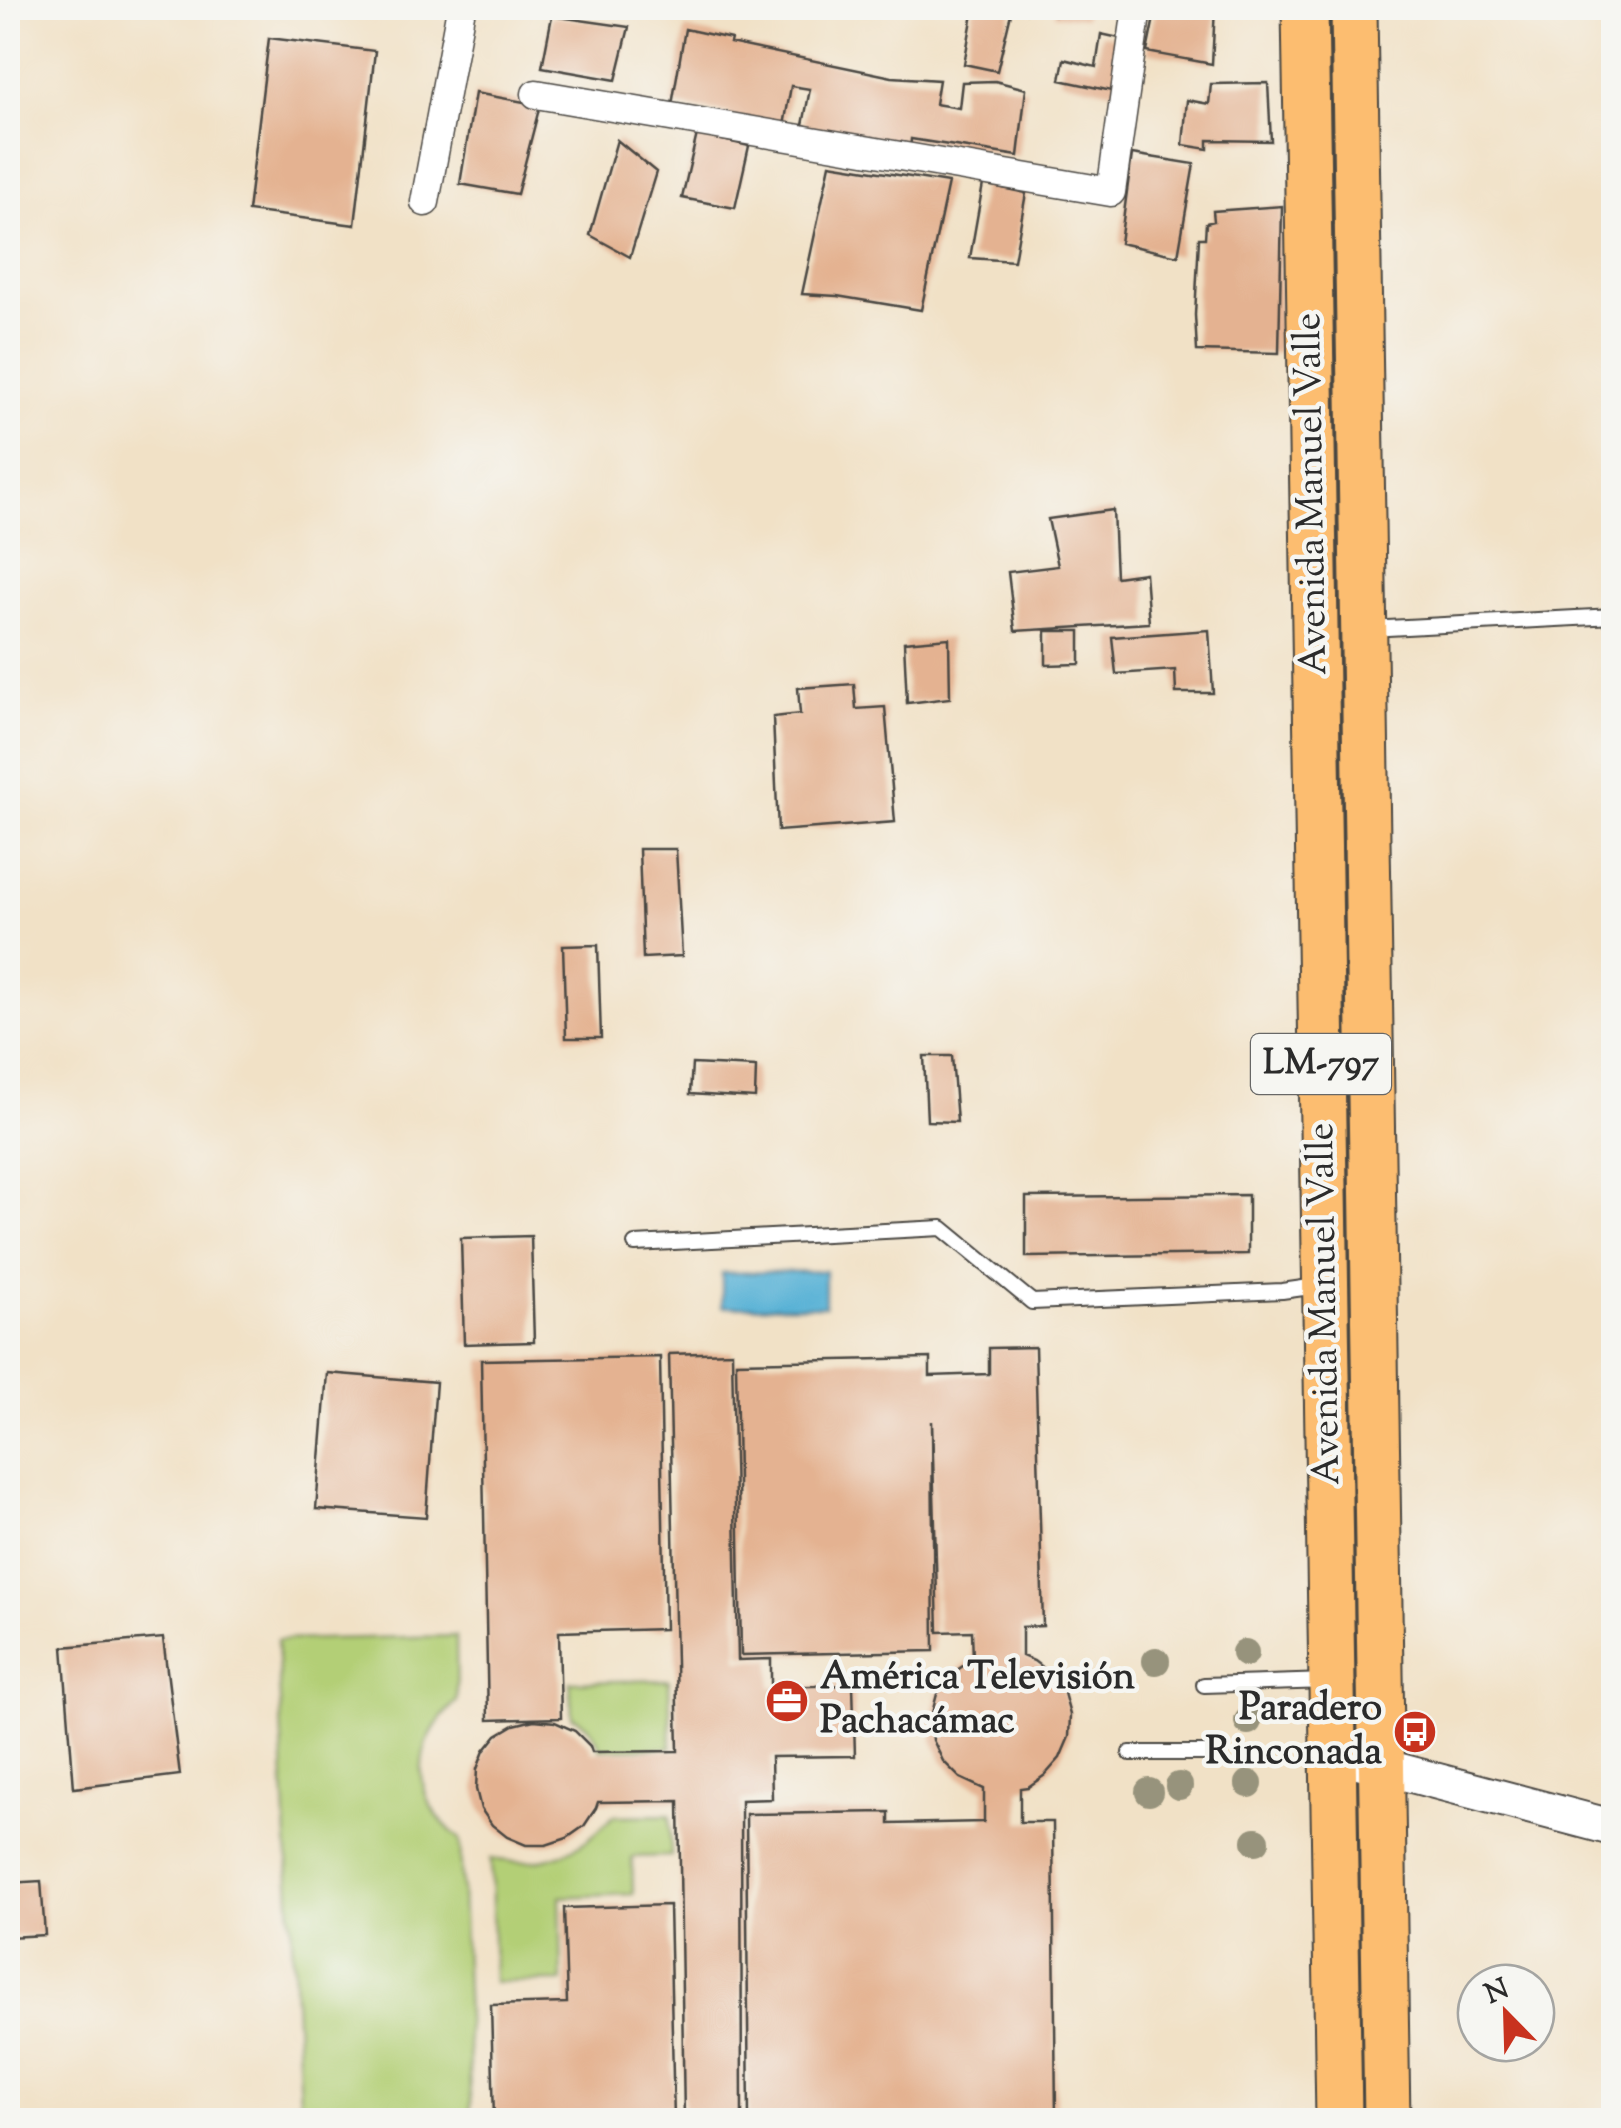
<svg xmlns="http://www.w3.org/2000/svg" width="1621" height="2128" viewBox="0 0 1621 2128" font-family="'Sorts Mill Goudy',serif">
<rect width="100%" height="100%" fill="#f6f6f2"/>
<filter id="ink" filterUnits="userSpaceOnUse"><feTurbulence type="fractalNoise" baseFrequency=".01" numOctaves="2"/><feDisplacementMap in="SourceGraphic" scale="20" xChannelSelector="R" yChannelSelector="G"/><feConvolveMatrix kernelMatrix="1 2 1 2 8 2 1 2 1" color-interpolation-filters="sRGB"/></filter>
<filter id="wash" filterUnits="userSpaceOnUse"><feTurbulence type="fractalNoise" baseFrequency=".0048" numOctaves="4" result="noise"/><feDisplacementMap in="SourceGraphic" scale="40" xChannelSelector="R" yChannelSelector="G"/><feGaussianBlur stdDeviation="2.25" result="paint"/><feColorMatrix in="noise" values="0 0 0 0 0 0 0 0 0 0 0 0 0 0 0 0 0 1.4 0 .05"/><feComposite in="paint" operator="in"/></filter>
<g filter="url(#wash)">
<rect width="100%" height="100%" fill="#f1e1c6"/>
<path fill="#b3cf76" stroke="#6f7d50" stroke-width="2.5" d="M456,1636L457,1701C410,1745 409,1798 460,1839L471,2120H301L277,1640Z
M669,1680L671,1748L600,1749C596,1733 587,1723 572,1717L570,1682Z
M670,1815L671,1856L632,1857L633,1894L560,1897L562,1981L494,1982L491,1859C543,1868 578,1855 613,1816Z"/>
<path fill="#57b1d5" stroke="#416e80" stroke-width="2.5" d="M825,1271V1306L722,1307V1273Z"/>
<g id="blocks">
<path fill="#e4b291" d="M974,8H1028L1027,13L1012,9L997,71L964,64Z
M1056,8H1086L1085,18L1054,15Z
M1156,8H1215L1212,64L1147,52Z
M1246,8H1275V13H1246Z
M552,16L629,27L616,80L542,67Z
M685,29L731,39L730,43L892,77L939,80L935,104L959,108L962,82L995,81L1026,89L1018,156L911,139L910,149L854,140L803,125L810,89L791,86L784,126L728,118L729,113L672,105Z
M1101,34L1128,40L1121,93L1060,80L1064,59L1096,67Z
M269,38L375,51L355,225L248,211Z
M1268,83L1271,141L1208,140V149L1183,145L1187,100L1209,104L1211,84Z
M475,93L540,105L517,194L460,184Z
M697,134L749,146L735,208L682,198Z
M617,140L656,172L630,257L590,235Z
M1132,154L1194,164L1178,256L1120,243Z
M830,164L948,183L921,310L837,296L802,294Z
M983,184L1026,193L1014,261L970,258Z
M1282,206L1279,353L1197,351L1195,315L1199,238H1205L1206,223L1214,221L1213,211Z
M1113,510L1116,577L1145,573L1149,623L1015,631L1008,572L1058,566L1048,519Z
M1209,630L1213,693H1176L1175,670L1116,674L1112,637Z
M1046,631H1080V664L1046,665Z
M949,638L950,698L907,703L904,642Z
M854,684L856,709L885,707L895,822L778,831L773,717L800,714L798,688Z
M639,849H676L682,956L643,958Z
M598,945L601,1038H566L563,946Z
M924,1056H952L957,1122L927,1121Z
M692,1064L756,1067L755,1098L690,1094Z
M1248,1195V1254L1026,1257V1197Z
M531,1236L534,1342L464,1344L461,1238Z
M1035,1347L1043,1626L1022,1627V1656L1034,1661L1052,1675L1064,1693L1070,1715L1069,1737L1060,1758L1045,1775L1028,1787L1020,1788V1822H1053L1056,2120H749L746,1814L889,1812V1824L984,1822V1789L960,1778L943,1761L933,1740L931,1717L937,1694L950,1675L973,1659L972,1631L938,1632L932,1421L934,1651L741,1655L736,1362L930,1358V1376L989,1374V1348Z
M732,1352L738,1660L771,1659V1687L853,1685L855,1756L771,1757L772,1799L741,1800L742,2120H684L679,1801L598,1802L596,1808L584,1826L567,1838L546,1845H526L507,1837L492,1825L481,1809L476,1789L477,1769L484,1751L497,1735L514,1725L534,1720L555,1722L575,1731L590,1746L592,1752L678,1751L669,1354Z
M660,1357L665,1629L559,1632L561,1718L488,1720L481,1360Z
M327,1373L436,1382L426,1517L316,1509Z
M163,1638L180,1775L74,1788L63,1647Z
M41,1881L45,1935L8,1937V1883Z
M669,1905L674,2120H494L491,2005L567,2003L564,1908Z"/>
</g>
</g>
<g filter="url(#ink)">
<use href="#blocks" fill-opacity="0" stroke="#494642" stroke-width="2.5"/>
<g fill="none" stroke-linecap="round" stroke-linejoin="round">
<g stroke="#494642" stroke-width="18">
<path id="service" d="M1369,629L1614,616
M635,1244L942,1228L1032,1302L1282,1291L1317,1286
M1204,1685L1327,1681
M1130,1753H1206"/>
</g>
<g stroke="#494642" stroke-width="31">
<path id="minor" d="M536,94L1111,192L1137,8
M425,202L461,8"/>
</g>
<g stroke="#494642" stroke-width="39">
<path id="tertiary" d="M1334,1754L1614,1828"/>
</g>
<g stroke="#494642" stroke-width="49">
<path id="primary" d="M1305,8L1339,2120
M1354,8L1387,2120"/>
</g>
<use href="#service" stroke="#fff" stroke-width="14"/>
<use href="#minor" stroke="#fff" stroke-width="28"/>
<use href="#tertiary" stroke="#fff" stroke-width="35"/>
<use href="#primary" stroke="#fcbd6f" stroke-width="45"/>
</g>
<g fill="#97937b">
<circle cx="1245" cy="1653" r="14"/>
<circle cx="1156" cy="1661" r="14"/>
<circle cx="1248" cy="1721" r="14"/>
<circle cx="1249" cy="1784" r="14"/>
<circle cx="1179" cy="1786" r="14"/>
<circle cx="1149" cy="1792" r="14"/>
<circle cx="1256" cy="1841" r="14"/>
</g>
</g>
<defs>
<g id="office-disc" transform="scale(2.25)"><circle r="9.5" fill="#c8321e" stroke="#f6f6f2"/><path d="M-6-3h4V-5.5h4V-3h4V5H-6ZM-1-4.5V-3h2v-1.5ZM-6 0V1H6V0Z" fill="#fff"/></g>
<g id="bus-disc" transform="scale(2.25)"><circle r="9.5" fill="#c8321e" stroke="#f6f6f2"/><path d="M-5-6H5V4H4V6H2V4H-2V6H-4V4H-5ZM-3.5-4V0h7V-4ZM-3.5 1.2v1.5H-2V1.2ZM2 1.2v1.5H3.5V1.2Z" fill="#fff"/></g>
</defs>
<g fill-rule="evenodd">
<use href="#office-disc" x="787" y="1701"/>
<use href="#bus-disc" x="1415" y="1732"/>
</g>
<g text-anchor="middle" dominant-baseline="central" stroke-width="9" stroke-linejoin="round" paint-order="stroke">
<rect fill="#f6f6f2" stroke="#686867" stroke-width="2.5" x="1251" y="1034" width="140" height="60" rx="8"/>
<g font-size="35" font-weight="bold" fill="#2b2b2b">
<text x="1321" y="1064">LM-797</text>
</g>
<g font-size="38" fill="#2b2b2b" stroke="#f6f6f2">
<text transform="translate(1313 494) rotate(-91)">Avenida Manuel Valle</text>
<text transform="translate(1326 1304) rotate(-91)">Avenida Manuel Valle</text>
</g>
<g font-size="38" font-weight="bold" fill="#2b2b2b" stroke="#f6f6f2" text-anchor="start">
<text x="820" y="1679">América Televisión<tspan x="820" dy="44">Pachacámac</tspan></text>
<text x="1382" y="1710" text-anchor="end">Paradero<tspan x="1382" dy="44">Rinconada</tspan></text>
</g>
</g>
<rect width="1621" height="2128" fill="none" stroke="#f6f6f2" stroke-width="40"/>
<g transform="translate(1506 2013) rotate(337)"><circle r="48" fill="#f6f6f2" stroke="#a5a5a2" stroke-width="2.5"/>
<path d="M0-8L18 38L0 25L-18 38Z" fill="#c8321e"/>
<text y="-15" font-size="28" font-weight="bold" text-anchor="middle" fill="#2b2b2b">N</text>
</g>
</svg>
